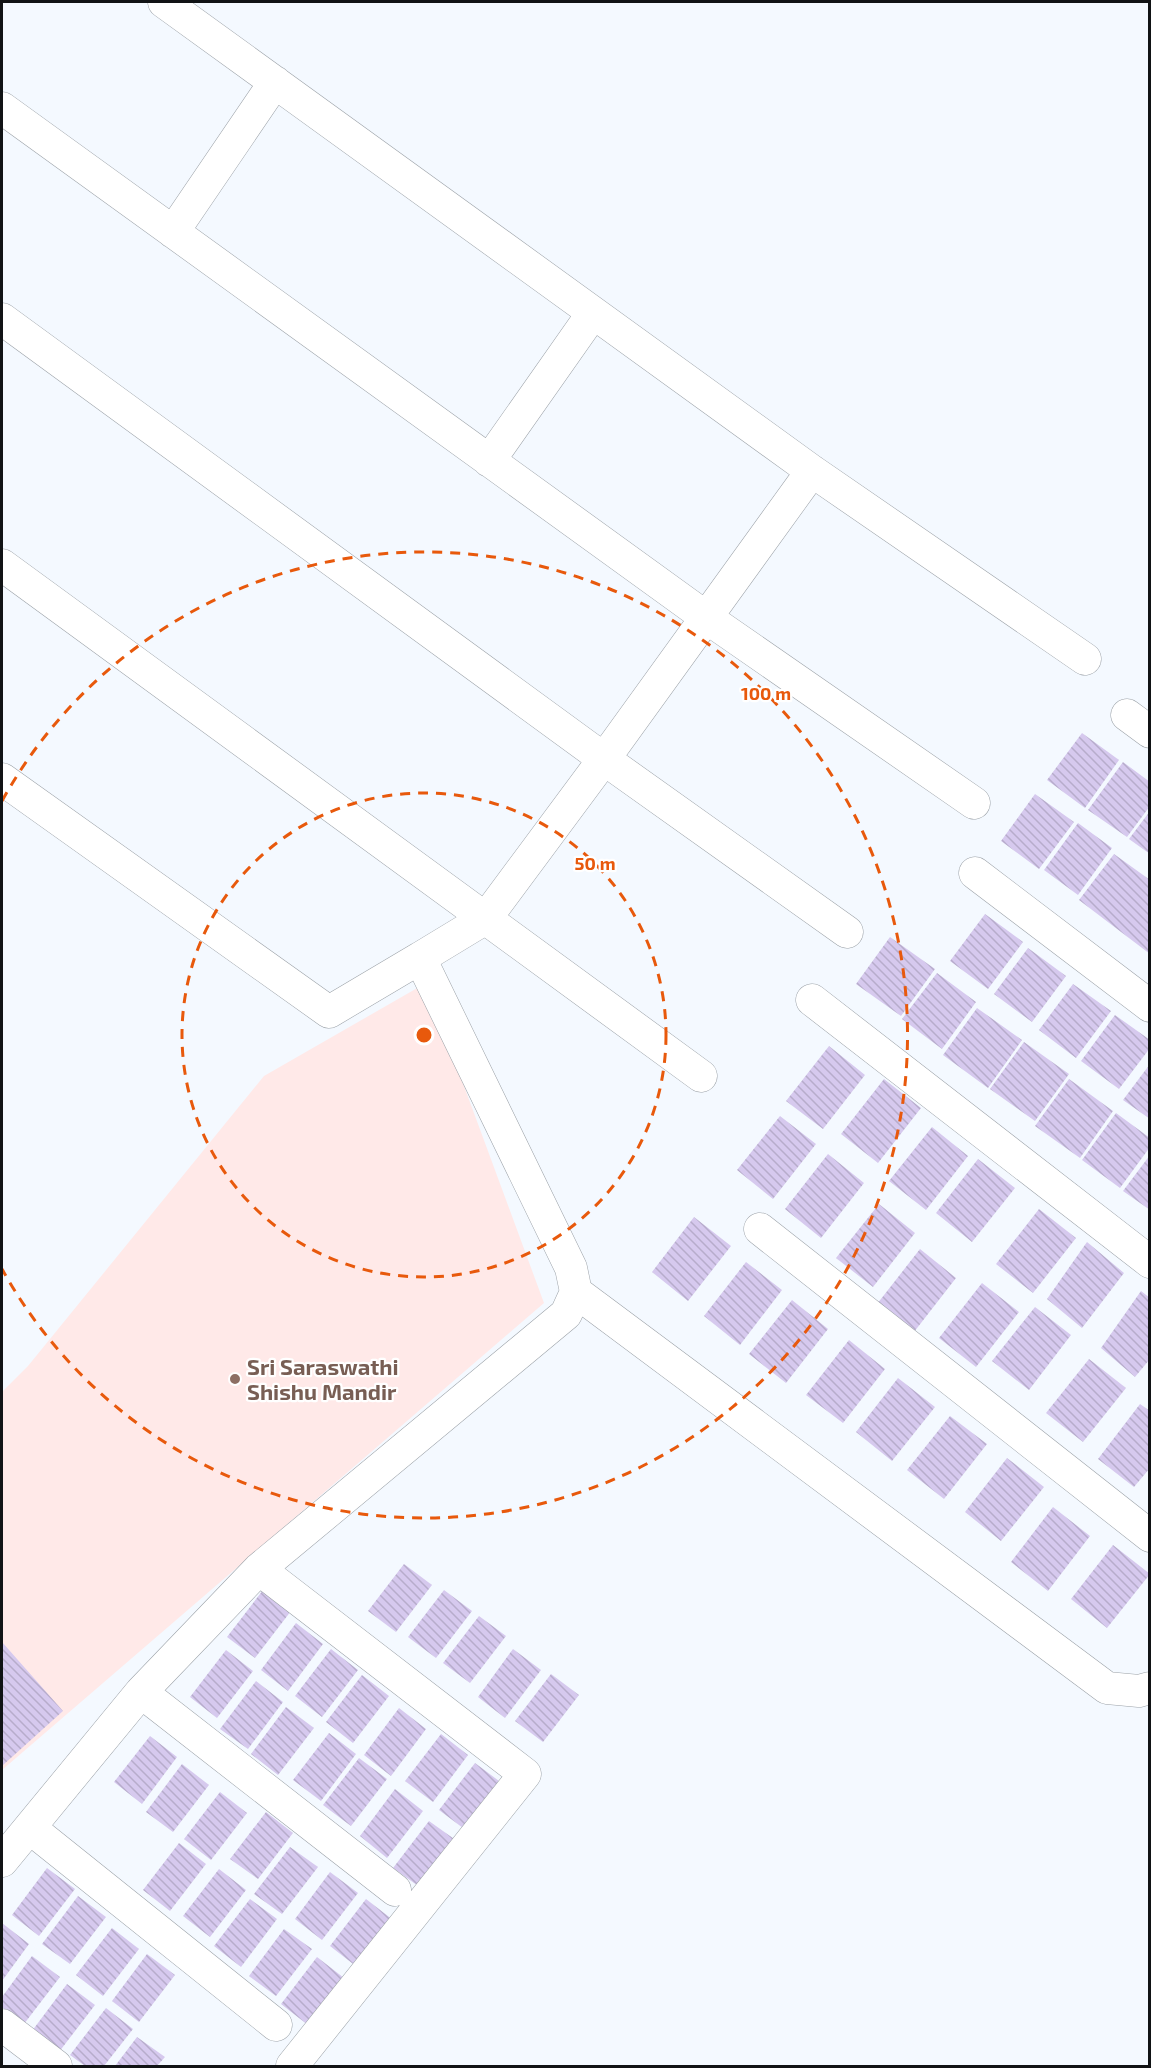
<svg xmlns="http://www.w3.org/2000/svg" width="1151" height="2068" viewBox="0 0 1151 2068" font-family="'Exo 2',sans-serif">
<defs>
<pattern id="building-back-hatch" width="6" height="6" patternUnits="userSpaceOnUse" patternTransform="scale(1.5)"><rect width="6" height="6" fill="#d6c9ee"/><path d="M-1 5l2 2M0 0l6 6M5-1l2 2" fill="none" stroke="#b7accb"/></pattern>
</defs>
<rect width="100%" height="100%" fill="#f4f9ff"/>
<path fill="#ffe9e8" d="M426,983L544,1303L2,1770V1392L28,1366L264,1076Z"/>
<path fill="url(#building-back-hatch)" d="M1082,733L1119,760L1085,808L1047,780Z
M1123,762L1150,782V806L1127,837L1088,810Z
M1035,794L1074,822L1039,869L1001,841Z
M1150,811V854L1129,839Z
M1078,823L1112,848L1078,895L1044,870Z
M1114,854L1150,880V954L1079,900Z
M985,914L1023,942L988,989L950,961Z
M890,937L935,969L901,1016L856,984Z
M1028,948L1066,976L1032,1022L994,994Z
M937,973L976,1002L942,1049L902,1019Z
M1073,984L1111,1011L1076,1058L1039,1030Z
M977,1008L1022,1040L988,1088L943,1055Z
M1115,1015L1150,1040V1048L1119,1089L1081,1061Z
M1024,1042L1069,1074L1035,1121L990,1089Z
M829,1046L865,1075L823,1129L786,1101Z
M1150,1064V1119L1123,1100Z
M884,1079L921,1108L878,1163L841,1134Z
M1069,1079L1113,1111L1080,1158L1035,1126Z
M1116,1113L1150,1138V1147L1120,1188L1082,1160Z
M780,1116L816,1144L773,1199L737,1170Z
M932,1127L968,1156L926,1210L889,1181Z
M828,1154L864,1183L821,1238L785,1209Z
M1150,1155V1210L1123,1191Z
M978,1159L1015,1188L972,1242L936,1213Z
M879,1204L915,1233L873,1287L836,1258Z
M1039,1209L1076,1238L1033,1293L996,1264Z
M694,1217L731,1246L688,1301L652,1272Z
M1087,1242L1124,1273L1082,1328L1047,1299Z
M920,1249L956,1278L914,1332L877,1304Z
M746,1262L782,1290L740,1345L704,1316Z
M982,1283L1019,1312L976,1367L939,1338Z
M1141,1291L1150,1298V1359L1135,1377L1101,1348Z
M792,1300L828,1329L786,1383L749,1354Z
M1035,1307L1071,1335L1029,1390L992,1361Z
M849,1340L885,1369L843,1423L806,1395Z
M1089,1359L1126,1388L1083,1442L1046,1413Z
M898,1378L935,1407L892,1461L856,1432Z
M1140,1404L1150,1411V1468L1134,1487L1098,1459Z
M950,1416L987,1444L944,1499L907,1470Z
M1007,1458L1044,1487L1001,1541L965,1512Z
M1053,1507L1090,1536L1048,1591L1011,1562Z
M1113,1545L1150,1574L1107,1628L1071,1599Z
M404,1564L432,1585L396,1632L368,1611Z
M263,1590L291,1611L255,1658L227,1637Z
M444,1590L472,1611L436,1658L408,1637Z
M479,1616L506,1636L470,1683L443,1663Z
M296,1623L323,1644L288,1691L261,1670Z
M2,1642L63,1711L2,1766Z
M331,1649L358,1670L322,1717L295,1696Z
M513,1649L541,1670L505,1718L478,1697Z
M226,1650L253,1671L217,1718L190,1697Z
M551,1674L579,1695L543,1742L515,1721Z
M362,1675L389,1696L353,1743L326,1722Z
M256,1681L283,1702L248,1749L220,1729Z
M286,1707L314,1728L278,1775L251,1754Z
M399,1708L426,1729L391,1776L364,1755Z
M329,1733L356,1754L321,1801L293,1780Z
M441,1734L468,1755L433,1802L405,1781Z
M150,1736L177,1757L142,1804L114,1782Z
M359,1758L387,1779L351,1826L323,1805Z
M475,1763L503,1784L467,1831L439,1810Z
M182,1764L209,1785L173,1832L146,1812Z
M395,1789L423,1811L387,1858L360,1836Z
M220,1792L247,1813L211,1860L184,1839Z
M266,1812L293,1833L258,1879L230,1859Z
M429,1821L457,1841L421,1888L393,1868Z
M179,1843L206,1864L170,1911L143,1890Z
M290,1847L318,1867L282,1914L254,1894Z
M47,1868L75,1889L39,1936L12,1915Z
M219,1869L246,1890L210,1937L183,1916Z
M330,1872L358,1893L322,1940L295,1919Z
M78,1896L106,1917L70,1964L42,1944Z
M250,1899L277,1919L241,1967L214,1946Z
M366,1899L393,1920L357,1967L330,1946Z
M2,1923L29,1944L2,1981Z
M112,1928L139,1949L103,1996L76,1975Z
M284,1929L312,1949L276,1996L249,1976Z
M147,1954L175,1975L139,2022L112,2001Z
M32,1956L60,1977L24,2024L2,2007V1997Z
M317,1957L344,1978L308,2025L281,2004Z
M67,1984L95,2005L59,2052L32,2031Z
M106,2008L133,2029L104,2066H85L70,2055Z
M137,2037L165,2057L157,2066H115Z"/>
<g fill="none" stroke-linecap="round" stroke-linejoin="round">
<g stroke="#9ca2a8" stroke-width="33">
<path id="minor" d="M164,2L812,471L1085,659
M2,108L707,618L974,803
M173,232L275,82
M2,319L604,759L847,932
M489,461L593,313
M2,565L701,1076
M1127,715L1150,732
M2,779L329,1012L420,958
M975,873L1150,1006
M812,1000L1150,1262
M760,1229L1150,1536
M576,1292L1107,1688L1139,1691L1150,1688
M259,1569L525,1774L292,2066
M141,1692L395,1890
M30,1828L276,2025
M2,1861L141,1692L259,1569L566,1314L576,1292L571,1268L420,958L486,918L604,759L812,471
M2,2025L56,2066"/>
</g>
<use href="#minor" stroke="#fff" stroke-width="32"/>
</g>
<g fill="none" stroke="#e8590c" stroke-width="3" stroke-dasharray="10 8">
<circle cx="424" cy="1035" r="242"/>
<path d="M2 801A483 483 0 1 1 2 1269"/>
</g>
<circle fill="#8d6e63" stroke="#fff" stroke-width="2" cx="235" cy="1379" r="6"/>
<g text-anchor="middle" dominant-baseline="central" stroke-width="4.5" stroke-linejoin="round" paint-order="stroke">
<g font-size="22" font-weight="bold" fill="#785e54" stroke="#fff" text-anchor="start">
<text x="247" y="1366">Sri Saraswathi<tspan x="247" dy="25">Shishu Mandir</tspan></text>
</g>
</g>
<circle cx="424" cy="1035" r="9" fill="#e8590c" stroke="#fff" stroke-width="3"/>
<g font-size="18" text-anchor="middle" font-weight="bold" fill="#e8590c" stroke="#fff" stroke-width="4.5" stroke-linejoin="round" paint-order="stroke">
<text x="766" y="700">100 m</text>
<text x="595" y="870">50 m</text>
</g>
<rect width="1151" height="2068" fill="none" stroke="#111315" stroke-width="6"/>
</svg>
